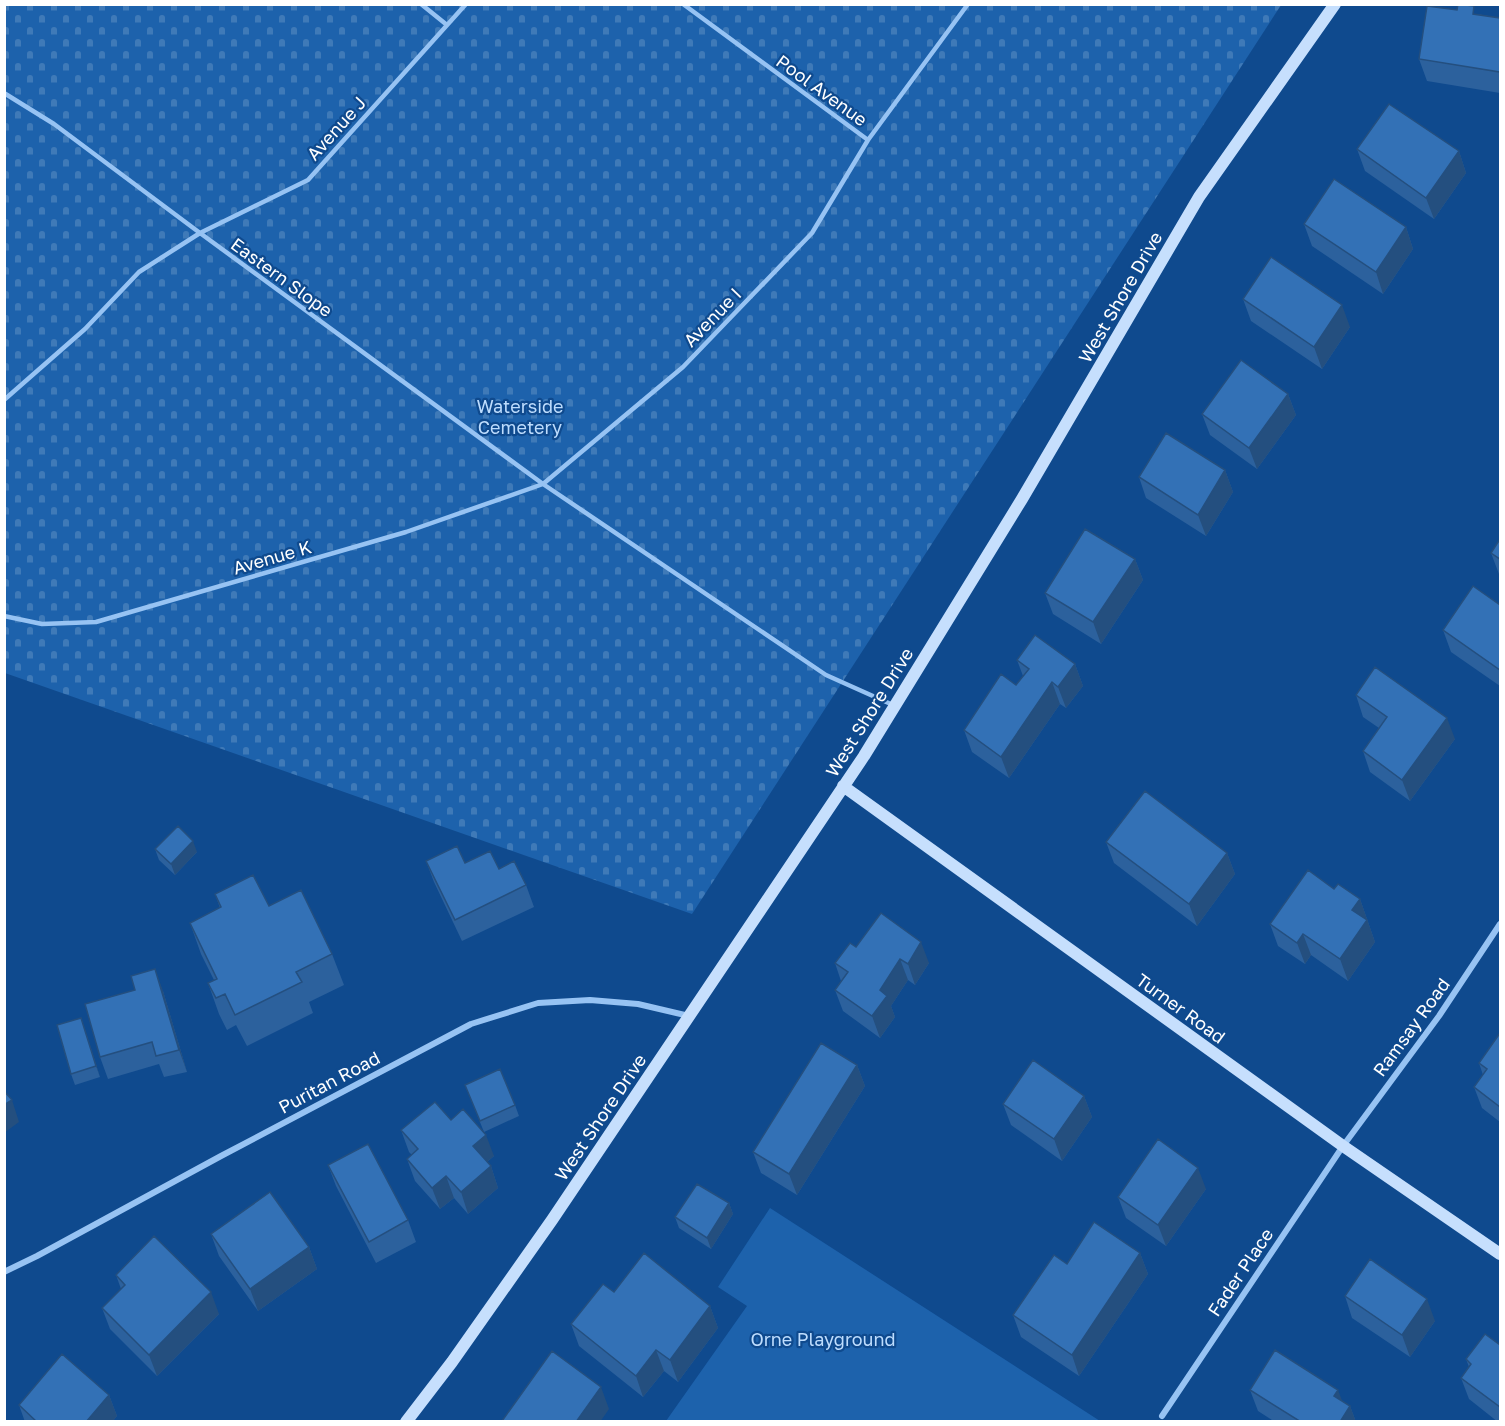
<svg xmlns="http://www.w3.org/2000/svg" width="1505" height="1426" viewBox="0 0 1505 1426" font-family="'Golos Text',sans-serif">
<defs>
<pattern id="cemetery-stones" width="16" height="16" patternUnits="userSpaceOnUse" patternTransform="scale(1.5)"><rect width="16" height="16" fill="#1d62ac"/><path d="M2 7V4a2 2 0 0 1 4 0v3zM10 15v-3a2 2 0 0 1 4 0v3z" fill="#3f7ab8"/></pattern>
</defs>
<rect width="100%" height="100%" fill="#0f4a8e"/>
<path fill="url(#cemetery-stones)" d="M5,5H1281L692,914L5,673Z"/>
<path fill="#1d62ac" d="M770,1208L1100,1421H666L747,1306L718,1287Z"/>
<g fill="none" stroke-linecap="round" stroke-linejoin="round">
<path stroke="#97c3f3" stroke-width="4.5" d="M421,4L447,25
M683,4L868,140
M4,93L54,124L200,233L543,484L826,675L893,705
M4,400L85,329L139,272L200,233L308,180L466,4
M4,616L42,624L96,622L406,532L543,484L683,367L812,233L868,140L968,4"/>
<path stroke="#97c3f3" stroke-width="6" d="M4,1272L37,1256L221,1156L471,1024L538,1003L590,1000L638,1004L689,1016
M1162,1416L1343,1146L1439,1016L1500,924"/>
<path stroke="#c6dffd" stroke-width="12" d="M843,786L1343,1146L1500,1254
M406,1422L452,1362L552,1220L864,756L1022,499L1199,197L1335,4"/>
</g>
<path fill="#2c619d" d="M1477,14L1500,18V93L1427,81L1419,59Z
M1357,149L1459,151L1466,173L1434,219L1365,171Z
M1304,224L1406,227L1413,249L1383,294L1312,246Z
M1243,299L1350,327L1322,369L1251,321Z
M1288,394L1296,415L1257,469L1210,435L1202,414Z
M1225,470L1233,492L1206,536L1146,498L1139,477Z
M1500,539V575L1499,574L1491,553Z
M1135,559L1143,580L1101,644L1053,614L1045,593Z
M1500,605V686L1451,652L1443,630Z
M1017,660L1075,664L1083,686L1066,708L1060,704L1009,778L972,752L964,730L1016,685L1023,676Z
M1356,695L1455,739L1410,801L1370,772L1363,751L1379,728L1363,717Z
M1106,842L1227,853L1235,874L1197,926L1114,863Z
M155,849L197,852L175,875L159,860Z
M426,861L465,863L499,869L526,885L534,907L462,941L434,882Z
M1334,889L1360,899L1375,942L1348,981L1311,955L1305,964L1278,946L1270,924Z
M215,894L269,906L332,954L344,985L309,1002L313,1013L247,1046L236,1025L227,1030L219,1014L208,983L214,980L201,954L190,923L220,908Z
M856,947L929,963L915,985L908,980L891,1006L895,1017L880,1038L843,1011L835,990L841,981L835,963Z
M163,991L187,1072L164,1077L159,1064L108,1079L100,1057Z
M81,1018L100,1077L75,1085L71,1074Z
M1500,1033V1122L1482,1108L1474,1087L1483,1075L1479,1063Z
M857,1065L865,1086L797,1195L761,1173L753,1152Z
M465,1085L515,1105L519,1116L484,1132Z
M1084,1096L1092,1117L1062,1161L1011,1125L1003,1104Z
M451,1120L494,1156L487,1162L491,1166L498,1188L468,1214L454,1198L440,1209L415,1181L407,1159L412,1155L409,1152L401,1130Z
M328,1165L408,1220L416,1242L376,1263L336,1186Z
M1206,1189L1166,1246L1126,1218L1118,1197Z
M729,1203L733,1214L711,1249L679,1228L675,1217Z
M211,1234L309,1247L317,1269L258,1311L219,1256Z
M1140,1253L1148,1274L1079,1376L1021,1337L1013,1315L1067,1264Z
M116,1275L219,1314L157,1376L110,1329L102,1308L121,1289Z
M614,1292L710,1306L718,1328L678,1382L664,1371L643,1397L579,1346L571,1324Z
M1345,1296L1435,1321L1410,1357L1352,1318Z
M1500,1345V1422H1498L1469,1399L1461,1378L1469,1367L1466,1359Z
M1250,1390L1350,1406L1356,1422H1275L1258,1411Z
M109,1395L117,1416L112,1422H25L19,1405Z"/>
<path fill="#244f7f" d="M1459,151L1466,173L1434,219L1426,198Z
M1406,227L1413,249L1383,294L1376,272Z
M1342,305L1350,327L1322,369L1314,347Z
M1288,394L1296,415L1257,469L1249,448Z
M1225,470L1233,492L1206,536L1198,515Z
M1135,559L1143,580L1101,644L1093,622Z
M1075,664L1083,686L1066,708L1058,687Z
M1052,682L1060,704L1009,778L1001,757Z
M1447,718L1455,739L1410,801L1402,780Z
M193,841L197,852L175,875L171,864Z
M1227,853L1235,874L1197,926L1189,904Z
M1360,899L1375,942L1348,981L1340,959L1352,910Z
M1303,934L1311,955L1305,964L1297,943Z
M921,942L929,963L915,985L908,964Z
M900,959L908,980L891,1006L895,1017L880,1038L872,1016L880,990Z
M155,969L163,991L187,1072L179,1050Z
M81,1018L85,1029L100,1077L96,1066Z
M857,1065L865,1086L797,1195L789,1174Z
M1084,1096L1092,1117L1062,1161L1054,1139Z
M12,1100L19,1122L4,1133V1105Z
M486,1135L494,1156L481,1167L473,1146Z
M491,1166L498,1188L468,1214L461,1192Z
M1198,1168L1206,1189L1166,1246L1158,1225Z
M446,1176L454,1198L440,1209L432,1188Z
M729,1203L733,1214L711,1249L707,1238Z
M309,1247L317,1269L258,1311L250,1289Z
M1140,1253L1148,1274L1079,1376L1072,1355Z
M211,1292L219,1314L157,1376L149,1355Z
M1427,1299L1435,1321L1410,1357L1402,1335Z
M710,1306L718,1328L678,1382L670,1360Z
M656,1350L664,1371L643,1397L636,1376Z
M601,1387L609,1409L600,1422H576Z
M1338,1390L1346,1411L1334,1396Z
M109,1395L117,1416L112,1422H86Z
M1350,1406L1356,1422H1340Z"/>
<path fill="#3371b6" stroke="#244f7f" stroke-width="1.5" d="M1458,4L1474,6L1473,14L1500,18V72L1419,59L1427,6L1457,10Z
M1389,104L1459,151L1426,198L1357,149Z
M1334,179L1406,227L1376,272L1304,224Z
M1271,257L1342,305L1314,347L1243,299Z
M1241,360L1288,394L1249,448L1202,414Z
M1166,433L1225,470L1198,515L1139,477Z
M1085,529L1135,559L1093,622L1045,593Z
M1500,539V559L1491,553Z
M1473,586L1500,605V670L1443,630Z
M1035,635L1075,664L1058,687L1052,682L1001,757L964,730L1001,674L1016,685L1029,669L1017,660Z
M1375,667L1447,718L1402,780L1363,751L1387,717L1356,695Z
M1145,791L1227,853L1189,904L1106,842Z
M178,826L193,841L171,864L155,849Z
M457,846L465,863L490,851L499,869L514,861L526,885L455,920L426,861Z
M1308,870L1334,889L1338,884L1360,899L1352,910L1367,920L1340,959L1303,934L1297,943L1270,924Z
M253,875L269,906L301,890L332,954L296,972L302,982L235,1015L225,994L216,998L208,983L217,979L190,923L221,907L215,894Z
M881,913L921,942L908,964L900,959L880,990L887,996L872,1016L835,990L848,972L835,963L850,943L856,947Z
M155,969L179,1050L156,1056L152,1042L100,1057L85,1004L135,990L131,976Z
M81,1018L96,1066L71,1074L57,1025Z
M1500,1033V1107L1474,1087L1487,1069L1479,1063Z
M821,1043L857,1065L789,1174L753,1152Z
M1033,1060L1084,1096L1054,1139L1003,1104Z
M500,1069L515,1105L480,1121L465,1085Z
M4,1091L12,1100L4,1105Z
M435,1102L451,1120L463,1109L486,1135L473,1146L491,1166L461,1192L446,1176L432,1188L407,1159L418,1149L401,1130Z
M1158,1139L1198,1168L1158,1225L1118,1197Z
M368,1144L408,1220L369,1242L328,1165Z
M697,1184L729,1203L707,1238L675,1217Z
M270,1192L309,1247L250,1289L211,1234Z
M1094,1222L1140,1253L1072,1355L1013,1315L1054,1255L1067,1264Z
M154,1236L211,1292L149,1355L102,1308L125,1285L116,1275Z
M644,1253L710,1306L670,1360L656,1350L636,1376L571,1324L603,1284L614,1292Z
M1370,1259L1427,1299L1402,1335L1345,1296Z
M1485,1334L1500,1345V1407L1461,1378L1471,1364L1466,1359Z
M1275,1350L1338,1390L1334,1396L1350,1406L1340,1422H1301L1250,1390Z
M552,1351L601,1387L576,1422H503L502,1421Z
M62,1354L109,1395L86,1422H37L19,1405Z"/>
<g text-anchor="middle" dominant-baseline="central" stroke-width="4.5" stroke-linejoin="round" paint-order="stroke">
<g font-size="18" fill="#fff" stroke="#0f4a8e">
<text transform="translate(822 90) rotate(36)">Pool Avenue</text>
<text transform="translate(336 128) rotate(-48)">Avenue J</text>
<text transform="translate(282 277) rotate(36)">Eastern Slope</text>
<text transform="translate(1120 297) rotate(-60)">West Shore Drive</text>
<text transform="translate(712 317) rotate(-46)">Avenue I</text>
<text transform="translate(272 557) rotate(-16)">Avenue K</text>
<text transform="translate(869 712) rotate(-58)">West Shore Drive</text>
<text transform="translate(1181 1008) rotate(36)">Turner Road</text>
<text transform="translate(1411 1027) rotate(-54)">Ramsay Road</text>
<text transform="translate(329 1082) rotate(-28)">Puritan Road</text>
<text transform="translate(600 1117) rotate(-56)">West Shore Drive</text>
<text transform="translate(1240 1272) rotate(-56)">Fader Place</text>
</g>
<g font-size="18" fill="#beddfe" stroke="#0f4a8e">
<text x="520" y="406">Waterside<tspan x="520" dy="21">Cemetery</tspan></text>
<text x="823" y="1339">Orne Playground</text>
</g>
</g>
<rect width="1505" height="1426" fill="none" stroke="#ffffff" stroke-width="12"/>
</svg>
